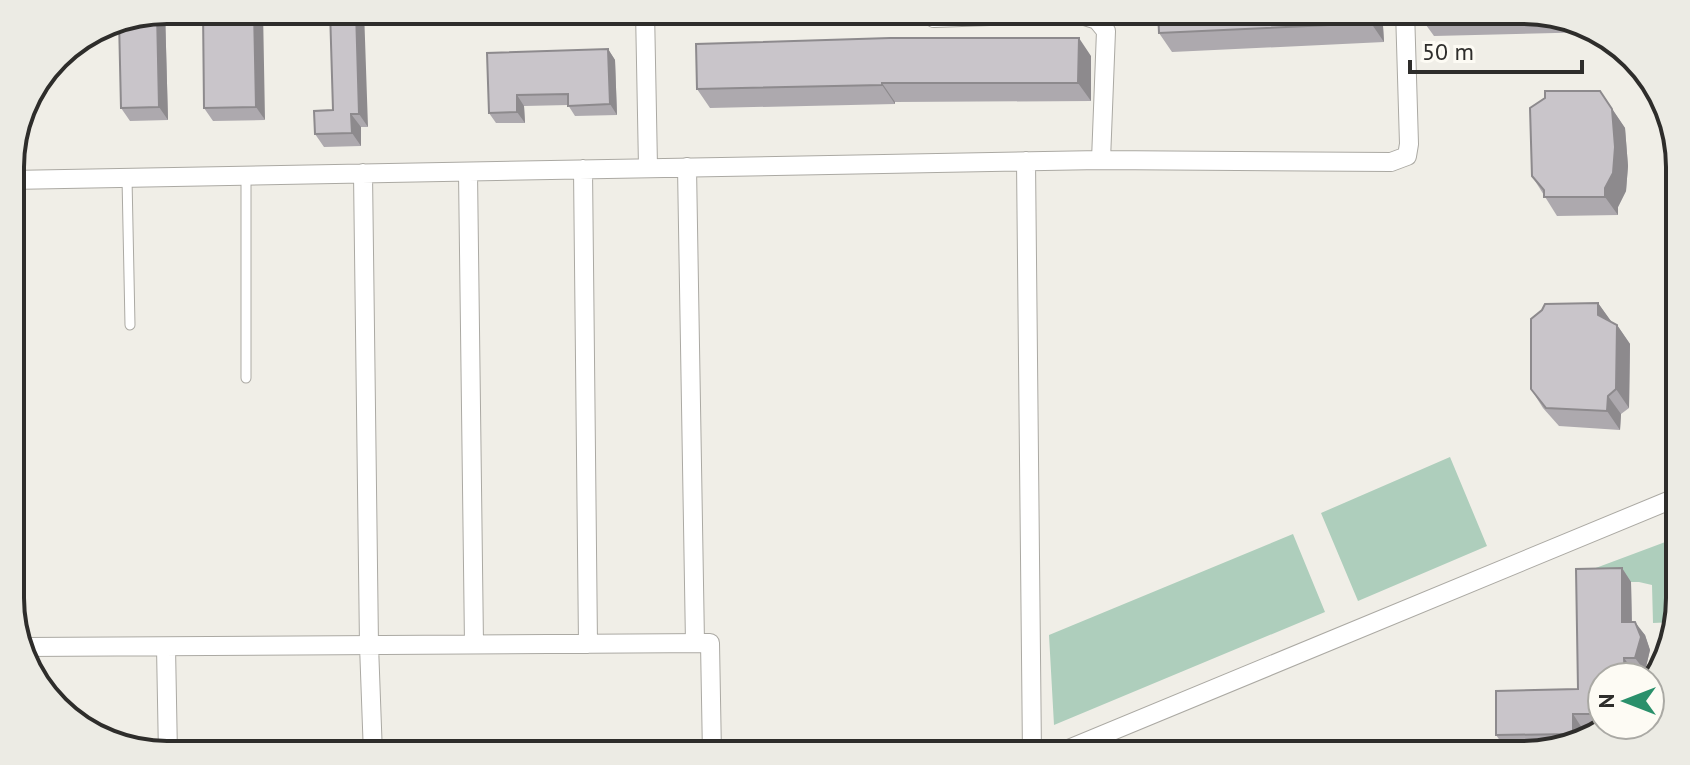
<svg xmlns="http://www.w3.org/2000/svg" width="1690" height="765" viewBox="0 0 1690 765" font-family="'PT Sans',sans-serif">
<rect width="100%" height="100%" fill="#f0eee7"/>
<path fill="#aecebc" d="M1450,457L1487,546L1358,601L1321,513Z
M1293,534L1325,612L1054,725L1049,635Z
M1676,538L1675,622L1653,623L1652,585L1639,582H1593V569Z"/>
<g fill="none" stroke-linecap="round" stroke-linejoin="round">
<g stroke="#aba9a3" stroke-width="11">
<path id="lane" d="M246,176V378
M127,178L130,325"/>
</g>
<g stroke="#aba9a3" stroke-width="20">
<path id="street" d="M645,10L648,167
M928,10L934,18L1075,13L1097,20L1106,31L1101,160
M1026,161L1032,755
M687,167L695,643
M583,169L588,644
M468,172L474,644
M363,173L369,645L373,755
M10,180L1101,160L1391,162L1407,156L1409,144L1405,10
M23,647L710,643L712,755
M166,647L168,755
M1054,755L1680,496"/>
</g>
<use href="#lane" stroke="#fff" stroke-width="9"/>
<use href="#street" stroke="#fff" stroke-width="18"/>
</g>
<path fill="#ada9ae" d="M165,10L168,120L130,121L121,108L119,20Z
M203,10L265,120L213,121L204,108Z
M330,10L368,127H361V146L324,147L315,134L333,110Z
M1158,10H1382L1384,42L1172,52L1159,33Z
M1523,10L1583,22L1597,32L1434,36L1421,18Z
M608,49L615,60L617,115L575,116L568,105L524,106L525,123H496L489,113L487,53Z
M1091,56V101L895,102V104L710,108L697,89Z
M1600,91L1625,128L1628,166L1626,191L1618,207V215L1557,216L1532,176Z
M1598,303L1611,322L1617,325L1630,344L1629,408L1621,414L1620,430L1559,426L1543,408L1531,389Z
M1622,568L1631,582L1632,622L1645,635L1650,650L1645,671L1634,672V677H1602V725H1613L1611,727L1582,728V738L1551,748L1506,749L1496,735L1578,689Z"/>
<path fill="#8d8a8d" d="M165,10L168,120L159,107L157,12Z
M254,10H263L265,120L256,107Z
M356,10H364L368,127L359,114Z
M1370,10H1382L1384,42L1371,23Z
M1079,38L1091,56V101L1078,83Z
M608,49L615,60L617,115L610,104Z
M882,83L895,102V104L882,85Z
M1600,91L1625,128L1628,166L1626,191L1618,207V215L1605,197Z
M517,95L524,106L525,123L517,112Z
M351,114L361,127V146L352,133Z
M1598,303L1611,321V334L1598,315Z
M1617,325L1630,344L1629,408L1616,389Z
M1608,396L1621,414L1620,430L1607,411Z
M1622,568L1631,582L1632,635L1622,622Z
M1635,622L1645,635L1650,650L1645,671L1635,658Z
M1624,658L1634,672V677H1625Z
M1573,714L1582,728V738L1576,740L1573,734Z"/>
<path fill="#c9c5ca" stroke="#8d8a8d" stroke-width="2" d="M203,10H254L256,107L204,108Z
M330,10H356L359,114H351L352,133L315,134L314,111L333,110Z
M1158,10H1370L1371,23L1159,33Z
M1421,10H1523L1547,15L1421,18Z
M157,12L159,107L121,108L119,20Z
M890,38H1079L1078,83H882V85L697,89L696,44Z
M608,49L610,104L568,106V94L517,95V112L489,113L487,53Z
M1545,91H1600L1612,109L1615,147L1613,173L1605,188V197H1544V190L1532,176L1530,108L1545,98Z
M1598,303V315L1617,325L1616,389L1608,396L1607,411L1546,408L1531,389V319L1542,310L1545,304Z
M1622,568V622H1635L1641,637L1635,658H1624L1625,677H1602V714H1573V734L1496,735V691L1578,689L1576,569Z"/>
<path d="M0 0H1690V765H0ZM167 24H1523A143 143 0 0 1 1666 167V598A143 143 0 0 1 1523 741H167A143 143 0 0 1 24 598V167A143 143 0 0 1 167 24Z" fill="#ecebe4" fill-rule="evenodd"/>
<path fill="none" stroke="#2e2d2b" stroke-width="4" d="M167 24H1523A143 143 0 0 1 1666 167V598A143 143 0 0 1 1523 741H167A143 143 0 0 1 24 598V167A143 143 0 0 1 167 24Z"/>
<g transform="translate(1626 701) rotate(270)"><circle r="38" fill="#fdfbf4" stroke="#aaa9a4" stroke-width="2"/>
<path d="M0-6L14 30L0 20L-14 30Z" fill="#2a906b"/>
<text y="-12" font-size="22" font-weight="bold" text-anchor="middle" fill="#2e2d2b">N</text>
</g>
<path d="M1410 60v12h172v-12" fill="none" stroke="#2e2d2b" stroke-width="4"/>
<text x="1422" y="60" font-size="24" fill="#2e2d2b" stroke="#fdfbf4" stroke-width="6" paint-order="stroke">50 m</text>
</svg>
